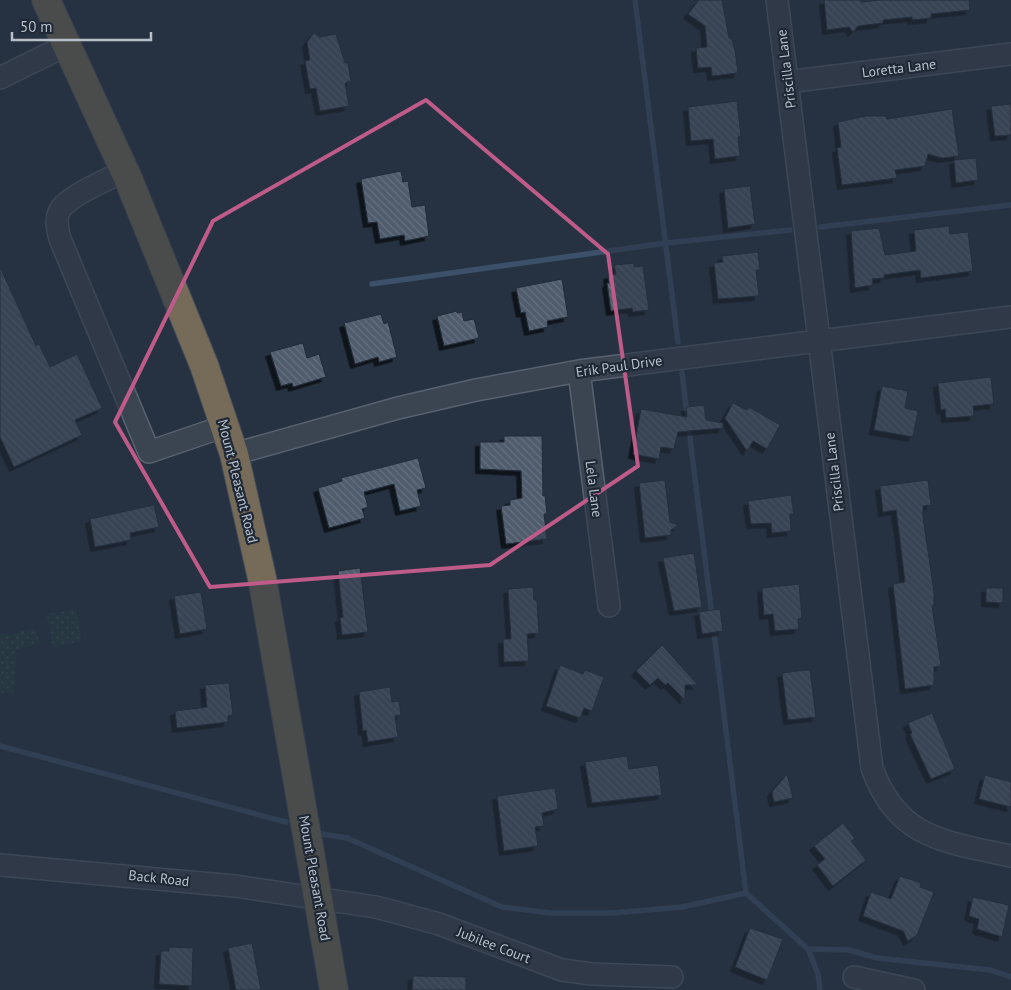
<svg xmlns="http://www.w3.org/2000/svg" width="1011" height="990" viewBox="0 0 1011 990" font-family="'PT Sans',sans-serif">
<defs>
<pattern id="grass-dots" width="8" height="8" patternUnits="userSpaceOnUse" patternTransform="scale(1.25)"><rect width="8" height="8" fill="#283f42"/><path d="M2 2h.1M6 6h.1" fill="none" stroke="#45595c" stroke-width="1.8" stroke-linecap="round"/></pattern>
<pattern id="building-back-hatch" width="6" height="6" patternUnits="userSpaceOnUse" patternTransform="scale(1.25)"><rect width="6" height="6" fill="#4f5b6c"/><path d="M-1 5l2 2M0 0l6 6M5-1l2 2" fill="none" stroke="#667180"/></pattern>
<filter id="shadow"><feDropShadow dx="-4.5" dy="4.5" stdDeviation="0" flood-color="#0009"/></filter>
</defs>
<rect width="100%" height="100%" fill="#263241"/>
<path fill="url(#grass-dots)" d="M76,609L82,641L53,647L47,614Z
M35,628L40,644L16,649L15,692L0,693V634H12Z"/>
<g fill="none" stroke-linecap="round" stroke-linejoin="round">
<path stroke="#3c5069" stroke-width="5.5" d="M635,0L678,342
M820,227L1011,205
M372,284L666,243L790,230
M682,373L712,616
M713,625L746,893L808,949L818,974L820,990
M0,746L286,822
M322,834L347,838L502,907L550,913H613L682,907L746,893
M808,949L849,950L877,958L990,970L1011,977"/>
</g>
<path fill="url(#building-back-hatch)" stroke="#212b38" filter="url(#shadow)" d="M699,0H722L729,38L732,40L735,50L738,73L712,76L711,67L698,68L696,48L707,47L705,26L688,14Z
M824,0H860L861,2L882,0H969L970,10L931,14V18L912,20V17L883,20V23L858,26L853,32L849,27L827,30Z
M314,33L320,37L336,34L345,63H348L351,81L345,83L349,106L320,111L316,88L310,89L305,61L310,60L307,42Z
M737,101L741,136L738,137L740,156L715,159L713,139L691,141L688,107Z
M1011,104V135L995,136L991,106Z
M952,109L959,156L942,158L928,154L925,166L895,170L897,178L842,185L837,148L841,147L838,122L866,116H886L887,119Z
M976,158L978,180L956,183L954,160Z
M401,171L403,182L408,181L412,207L425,205L429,236L405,241L404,235L380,239L377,222L368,223L361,179Z
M750,186L755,224L728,228L724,189Z
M949,226L950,234L968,232L973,271L921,278L920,270L884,275V278L872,279L873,285L855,288L851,231L879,228L885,255L916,251L914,230Z
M758,252L760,270H756L759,296L718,299L714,263L723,262L722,256Z
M634,263V267L643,266L649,310L633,312L632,308L611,311L607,283H609L608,275L616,274L614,265Z
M0,267L36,346L39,344L50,367L77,354L102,408L75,420L82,435L14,467L0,437Z
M562,279L568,317L547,321L548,327L529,331L525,312L521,313L516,288Z
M457,311V313L462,312L464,321L474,319L479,338L444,346L437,316Z
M381,314L384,324L388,322L397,357L379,362L378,357L355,364L344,323Z
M303,343L307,358L319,354L326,377L293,387L292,383L281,386L270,352Z
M991,377L994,404L973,406L974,416L946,418L945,409L941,410L938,383Z
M882,386L908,391L905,408L918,411L913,437L874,430Z
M733,403L747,410L749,407L780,425L767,449L753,441L747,451L725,418Z
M704,405L706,420L723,423V428L678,432L674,449L661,447L659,459L633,454L641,409L687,417L686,407Z
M504,436H542L543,496L545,495L547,514H544L547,539L506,544L501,506L510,505V500L522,498L521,471L480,469V442H504Z
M418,458L426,488L417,490L421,506L400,511L394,484L364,492L368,507L362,509L365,518L329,528L318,488L342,481L341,478Z
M665,480L670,522L678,525L671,530V535L645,538L639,483Z
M928,480L931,505L923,506V517L934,592V605L932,606L941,666L934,667V685L905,689L893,584L905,582L899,532L896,510L883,512L880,486Z
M791,495L794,514H790L791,531L772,533L771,523L751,524L748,501Z
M154,505L159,527L130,533L131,540L95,547L90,519Z
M694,553L702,607L674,611L663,558Z
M360,568L368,632L342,635L340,618L343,617L338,571Z
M799,584L802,618L798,619L799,629L775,631L773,614L764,615L762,588Z
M533,587L534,600H537L539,633L527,634L529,661L504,662L503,639H511L508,589Z
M986,588H1003V603L986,602Z
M201,592L207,629L180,634L174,596Z
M720,609L723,631L702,634L699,612Z
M662,645L698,685H685V700L668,683L665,685L658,678L650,685L636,671Z
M560,665L583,674L585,670L604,677L592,711L584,708L580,718L546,706Z
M806,670H810L816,717L788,720L782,673Z
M229,683L233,715L228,716V722L177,728L175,711L207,707L205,685Z
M390,687L392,702L399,701L401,715L395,716L398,737L368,742L366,730L363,731L359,692Z
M932,713L955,769L931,779L910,734L912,733L908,723Z
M627,756L629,769L658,765L662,795L592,803L585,762Z
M787,774L793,798L774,802L772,792Z
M985,775L1011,782V807L979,799Z
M555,788L558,809L542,813L544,826L535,827L538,846L504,851L497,796Z
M843,823L855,839L851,841L866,860L833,886L817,865L825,859L814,846Z
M900,876L921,883L920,887L934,892L917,935L908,941L903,931L863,916L871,892L891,899Z
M973,897L1009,905L1002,937L977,929L979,919L969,916Z
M750,928L783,939L767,980L735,967Z
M252,943L261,990H236L228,948Z
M169,947L193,948L192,986L159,984L161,951H169Z
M413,976L466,977V990H412Z"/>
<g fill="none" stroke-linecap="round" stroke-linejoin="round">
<g stroke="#58626e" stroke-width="24">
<path id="minor" d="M777,0L872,768C897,839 946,842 1011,856
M0,78L67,45
M787,82L1011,54
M124,171C108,180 66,196 59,212C55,221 58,231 60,239L149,452L225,426
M579,371L609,606
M234,454L398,408L476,390L579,371L1011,317
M0,865L235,886L376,907L439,924L562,970L592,974L672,977
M854,977L914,990"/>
</g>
<g stroke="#454f5b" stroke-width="30">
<path id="highway" d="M46,0L127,176L204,365L234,454L262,578L334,990"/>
</g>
<use href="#minor" stroke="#3b4451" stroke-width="21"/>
<use href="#highway" stroke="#766a58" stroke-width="28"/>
</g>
<path d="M0 0H1011V990H0ZM426,100L608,254L638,466L490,565L210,587L115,422L213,221Z" fill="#263241" fill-opacity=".55" fill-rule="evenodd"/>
<path fill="none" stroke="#be5b88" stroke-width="4" stroke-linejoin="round" d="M426,100L608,254L638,466L490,565L210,587L115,422L213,221Z"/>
<g text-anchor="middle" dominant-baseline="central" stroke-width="4.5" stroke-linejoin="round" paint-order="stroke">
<g font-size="14" fill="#b7bfcb" stroke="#1f2936">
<text transform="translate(899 68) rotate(-7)">Loretta Lane</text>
<text transform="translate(786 69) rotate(-97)">Priscilla Lane</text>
<text transform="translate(619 366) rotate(-8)">Erik Paul Drive</text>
<text transform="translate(834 472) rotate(-97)">Priscilla Lane</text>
<text transform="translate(238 481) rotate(76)">Mount Pleasant Road</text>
<text transform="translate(594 489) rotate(83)">Lela Lane</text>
<text transform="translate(159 878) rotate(6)">Back Road</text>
<text transform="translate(315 878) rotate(80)">Mount Pleasant Road</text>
<text transform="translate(494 945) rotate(21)">Jubilee Court</text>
</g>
</g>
<path d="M12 32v8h139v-8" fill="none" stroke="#b7bfcb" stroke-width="2.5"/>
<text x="20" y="32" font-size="15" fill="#b7bfcb" stroke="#1f2936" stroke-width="4" paint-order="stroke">50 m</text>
</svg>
